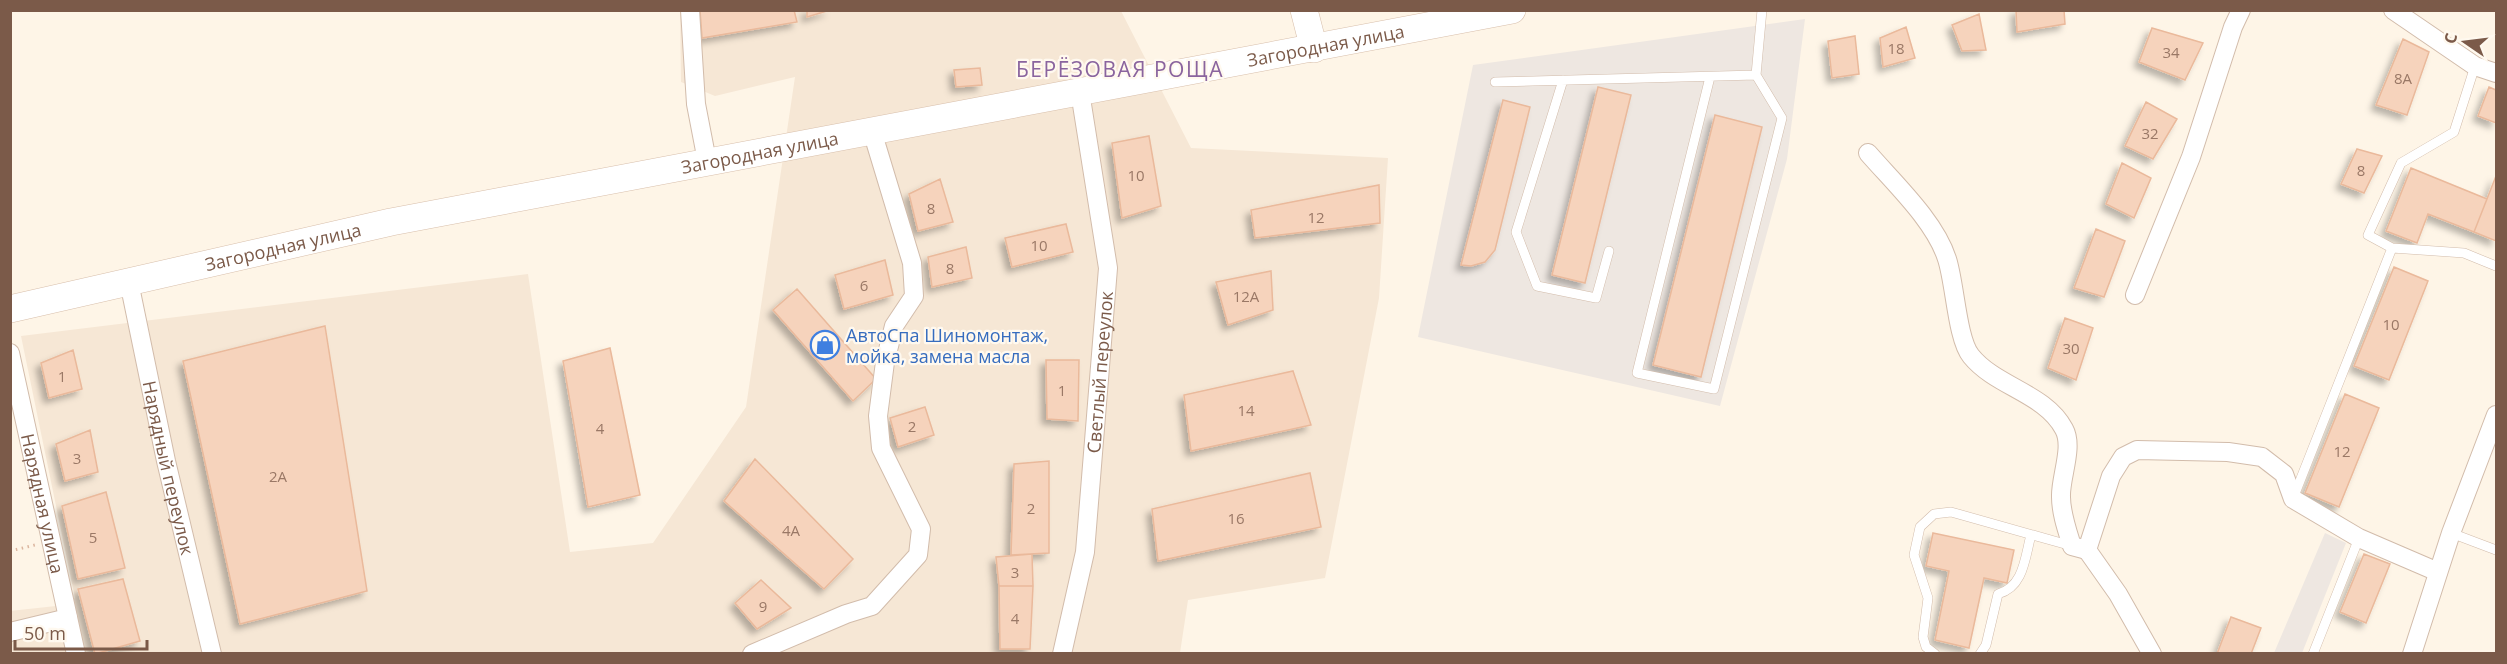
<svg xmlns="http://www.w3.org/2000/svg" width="2507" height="664" viewBox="0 0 2507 664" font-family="'Open Sans',sans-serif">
<defs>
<filter id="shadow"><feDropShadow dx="-5" dy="5" stdDeviation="3" flood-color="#0004"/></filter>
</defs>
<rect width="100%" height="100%" fill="#fef5e7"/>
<path fill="#f6e7d5" d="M680,11H1121L1191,148L1388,158L1379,298L1325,578L1188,600L1180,653L11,654L10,611L65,605L75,598L21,336L528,274L570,552L653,543L746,407L795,77L715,96L681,82Z"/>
<path fill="#eee7e1" d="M1805,19L1787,159L1720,406L1418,337L1473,65Z
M2325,533L2346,543L2302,653H2274Z"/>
<path fill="#f6d3bc" stroke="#eab99b" stroke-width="1.5" filter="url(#shadow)" d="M700,10H794L797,22L702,38Z
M807,10H830L807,17Z
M2016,10H2064L2065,24L2017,32Z
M1979,14L1986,50L1962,51L1952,25Z
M1906,27L1915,58L1883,67L1880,38Z
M2152,28L2203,43L2185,80L2139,62Z
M1855,36L1859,74L1832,78L1828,41Z
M2403,39L2429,52L2407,115L2376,105Z
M980,68L982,85L956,87L954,70Z
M1598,87L1631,95L1585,283L1552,275Z
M2489,87L2496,90V123L2478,116Z
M1503,100L1530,107L1495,250L1485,262L1471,266L1461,265Z
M2146,102L2177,119L2153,159L2125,146Z
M1715,115L1762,127L1701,377L1653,365Z
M1149,136L1161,206L1122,218L1112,143Z
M2357,149L2382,156L2364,193L2341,184Z
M2122,163L2151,178L2134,218L2106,204Z
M2411,168L2487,199L2474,232L2428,214L2417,243L2386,231Z
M2496,176V241L2474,232Z
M940,179L953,222L918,231L909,194Z
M1379,185L1380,223L1255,238L1251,210Z
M1066,224L1073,252L1012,267L1005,238Z
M2096,229L2125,241L2104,297L2074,288Z
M966,247L972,278L932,287L928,257Z
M885,260L893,295L844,309L835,275Z
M2394,267L2428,281L2389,380L2354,366Z
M1271,271L1273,310L1228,325L1216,282Z
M797,289L876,379L853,401L773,310Z
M2065,318L2093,328L2076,380L2048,368Z
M325,326L367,591L240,624L183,361Z
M610,348L640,495L588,507L563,361Z
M73,350L82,389L49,398L41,363Z
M1046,360H1079L1078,421L1047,419Z
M1293,371L1311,425L1191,451L1184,395Z
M2345,394L2379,408L2339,507L2305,493Z
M925,407L934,435L898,447L890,418Z
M90,430L98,472L65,481L56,444Z
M755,459L853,559L824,589L724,501Z
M1049,461V553L1011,555L1014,464Z
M1310,473L1321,527L1158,561L1152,509Z
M106,492L125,568L78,579L62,506Z
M1933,533L2014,550L2007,583L1984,578L1969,648L1935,640L1949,571L1926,566Z
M1032,554L1033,586H999L996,557Z
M2364,554L2390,564L2366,623L2340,612Z
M123,579L140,641L95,654L78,589Z
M761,580L791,608L757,629L735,603Z
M999,586H1033L1030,649H1000Z
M2231,617L2261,628L2251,654H2217Z"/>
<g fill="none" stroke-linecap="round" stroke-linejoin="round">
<g stroke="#d2bcab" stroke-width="10">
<path id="lane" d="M2475,66L2454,132L2401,163L2368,235L2392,248L2464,253L2496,266
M1710,77L1637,373L1714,389L1782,118L1756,75
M1563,80L1516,232L1537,286L1596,298L1609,251
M1495,82L1756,75L1762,10
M2294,496L2392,248
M2451,533L2496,550
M1935,654L1926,647L1923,637L1928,598L1914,555L1920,527L1934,514L1951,512L2072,546
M1980,654L1986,645L1998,594C2024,587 2025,557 2031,535
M2313,654L2359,538"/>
</g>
<g stroke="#d2bcab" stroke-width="20">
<g id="street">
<path d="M690,10L696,104L707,161"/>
<path d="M2393,10L2475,66L2496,73"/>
<path d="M1868,153C1894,183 1935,221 1947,259C1955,283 1957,339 1971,356C1996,387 2045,393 2064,429C2074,447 2060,478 2061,497C2061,513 2067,530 2072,546L2087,550"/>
<path id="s1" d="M129,282L166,461L212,654"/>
<path d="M2135,295L2191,157L2233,27L2241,10"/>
<path id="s2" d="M10,353L76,654"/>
<path d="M10,632L68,618"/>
<path d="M752,654L846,614L872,606L918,555L921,529L881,448L878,416L885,362L894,326L914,296L912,263L872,131"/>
<path id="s3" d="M1062,654L1085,552L1108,268L1080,92"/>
<path d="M2152,654L2118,594L2087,550L2111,476L2123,457L2137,450L2228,452L2262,457L2284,474L2293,499L2359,538L2438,572"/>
<path d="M2412,654L2451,533L2496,415"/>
</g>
</g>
<g stroke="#d8bfab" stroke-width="28">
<g id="secondary">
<path d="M1304,10L1314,49"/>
<path id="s4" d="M10,309L391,222L1512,10"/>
</g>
</g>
<path stroke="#dbb69f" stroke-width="3" stroke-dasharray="1.5 4.5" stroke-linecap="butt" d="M10,551L35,545"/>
<use href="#lane" stroke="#fff" stroke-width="9"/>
<use href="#street" stroke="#fff" stroke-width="18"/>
<use href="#secondary" stroke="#fff" stroke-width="27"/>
</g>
<defs>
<g id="shop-ring" transform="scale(1.5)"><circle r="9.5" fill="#fff9ef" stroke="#3f7fe0" stroke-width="1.5"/><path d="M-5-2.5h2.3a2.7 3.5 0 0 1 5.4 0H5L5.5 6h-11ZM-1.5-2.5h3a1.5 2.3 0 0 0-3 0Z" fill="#3f7fe0"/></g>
</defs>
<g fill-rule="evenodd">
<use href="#shop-ring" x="825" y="345"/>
</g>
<g text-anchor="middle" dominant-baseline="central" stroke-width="4.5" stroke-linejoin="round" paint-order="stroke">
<g font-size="15" fill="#9a7866">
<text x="1896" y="48">18</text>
<text x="2171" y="52">34</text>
<text x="2403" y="78">8А</text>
<text x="2150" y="133">32</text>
<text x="2361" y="170">8</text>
<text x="1136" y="175">10</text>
<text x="931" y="208">8</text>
<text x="1316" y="217">12</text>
<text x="1039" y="245">10</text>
<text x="950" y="268">8</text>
<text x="864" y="285">6</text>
<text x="1246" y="296">12А</text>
<text x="2391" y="324">10</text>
<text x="2071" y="348">30</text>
<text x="62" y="376">1</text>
<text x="1062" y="390">1</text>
<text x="1246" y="410">14</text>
<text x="912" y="426">2</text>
<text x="600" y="428">4</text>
<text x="2342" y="451">12</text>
<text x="77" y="458">3</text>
<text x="278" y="476">2А</text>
<text x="1031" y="508">2</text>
<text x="1236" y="518">16</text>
<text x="791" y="530">4А</text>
<text x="93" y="537">5</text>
<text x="1015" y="572">3</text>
<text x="763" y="606">9</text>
<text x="1015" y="618">4</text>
</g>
<g font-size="18" fill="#7b5a49" stroke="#fff9ef">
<text stroke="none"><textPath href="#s4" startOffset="1342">Загородная улица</textPath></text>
<text stroke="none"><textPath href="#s4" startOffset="766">Загородная улица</textPath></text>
<text stroke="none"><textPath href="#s4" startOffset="280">Загородная улица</textPath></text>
<text stroke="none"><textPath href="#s3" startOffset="285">Светлый переулок</textPath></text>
<text stroke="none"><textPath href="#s1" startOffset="190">Нарядный переулок</textPath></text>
<text stroke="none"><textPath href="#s2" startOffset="154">Нарядная улица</textPath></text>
</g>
<g font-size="18" fill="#366cbe" stroke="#fff9ef" text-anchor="start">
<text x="846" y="335">АвтоСпа Шиномонтаж,<tspan x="846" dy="21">мойка, замена масла</tspan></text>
</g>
<g font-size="21" letter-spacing="1.5" fill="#8a649e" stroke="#fff9ef">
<text x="1120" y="69">БЕРЁЗОВАЯ РОЩА</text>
</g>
</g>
<rect width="2507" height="664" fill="none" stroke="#7b5a49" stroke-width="24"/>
<g transform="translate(2465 42) rotate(284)" stroke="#fff9ef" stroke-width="4.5" paint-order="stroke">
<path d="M0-4.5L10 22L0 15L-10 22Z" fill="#7b5a49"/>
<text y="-9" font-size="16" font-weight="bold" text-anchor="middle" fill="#7b5a49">С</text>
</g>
<path d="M15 640v9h132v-9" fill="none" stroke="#7b5a49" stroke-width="3"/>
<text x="24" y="640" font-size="18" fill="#7b5a49" stroke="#fff9ef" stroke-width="4.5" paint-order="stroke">50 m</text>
</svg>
